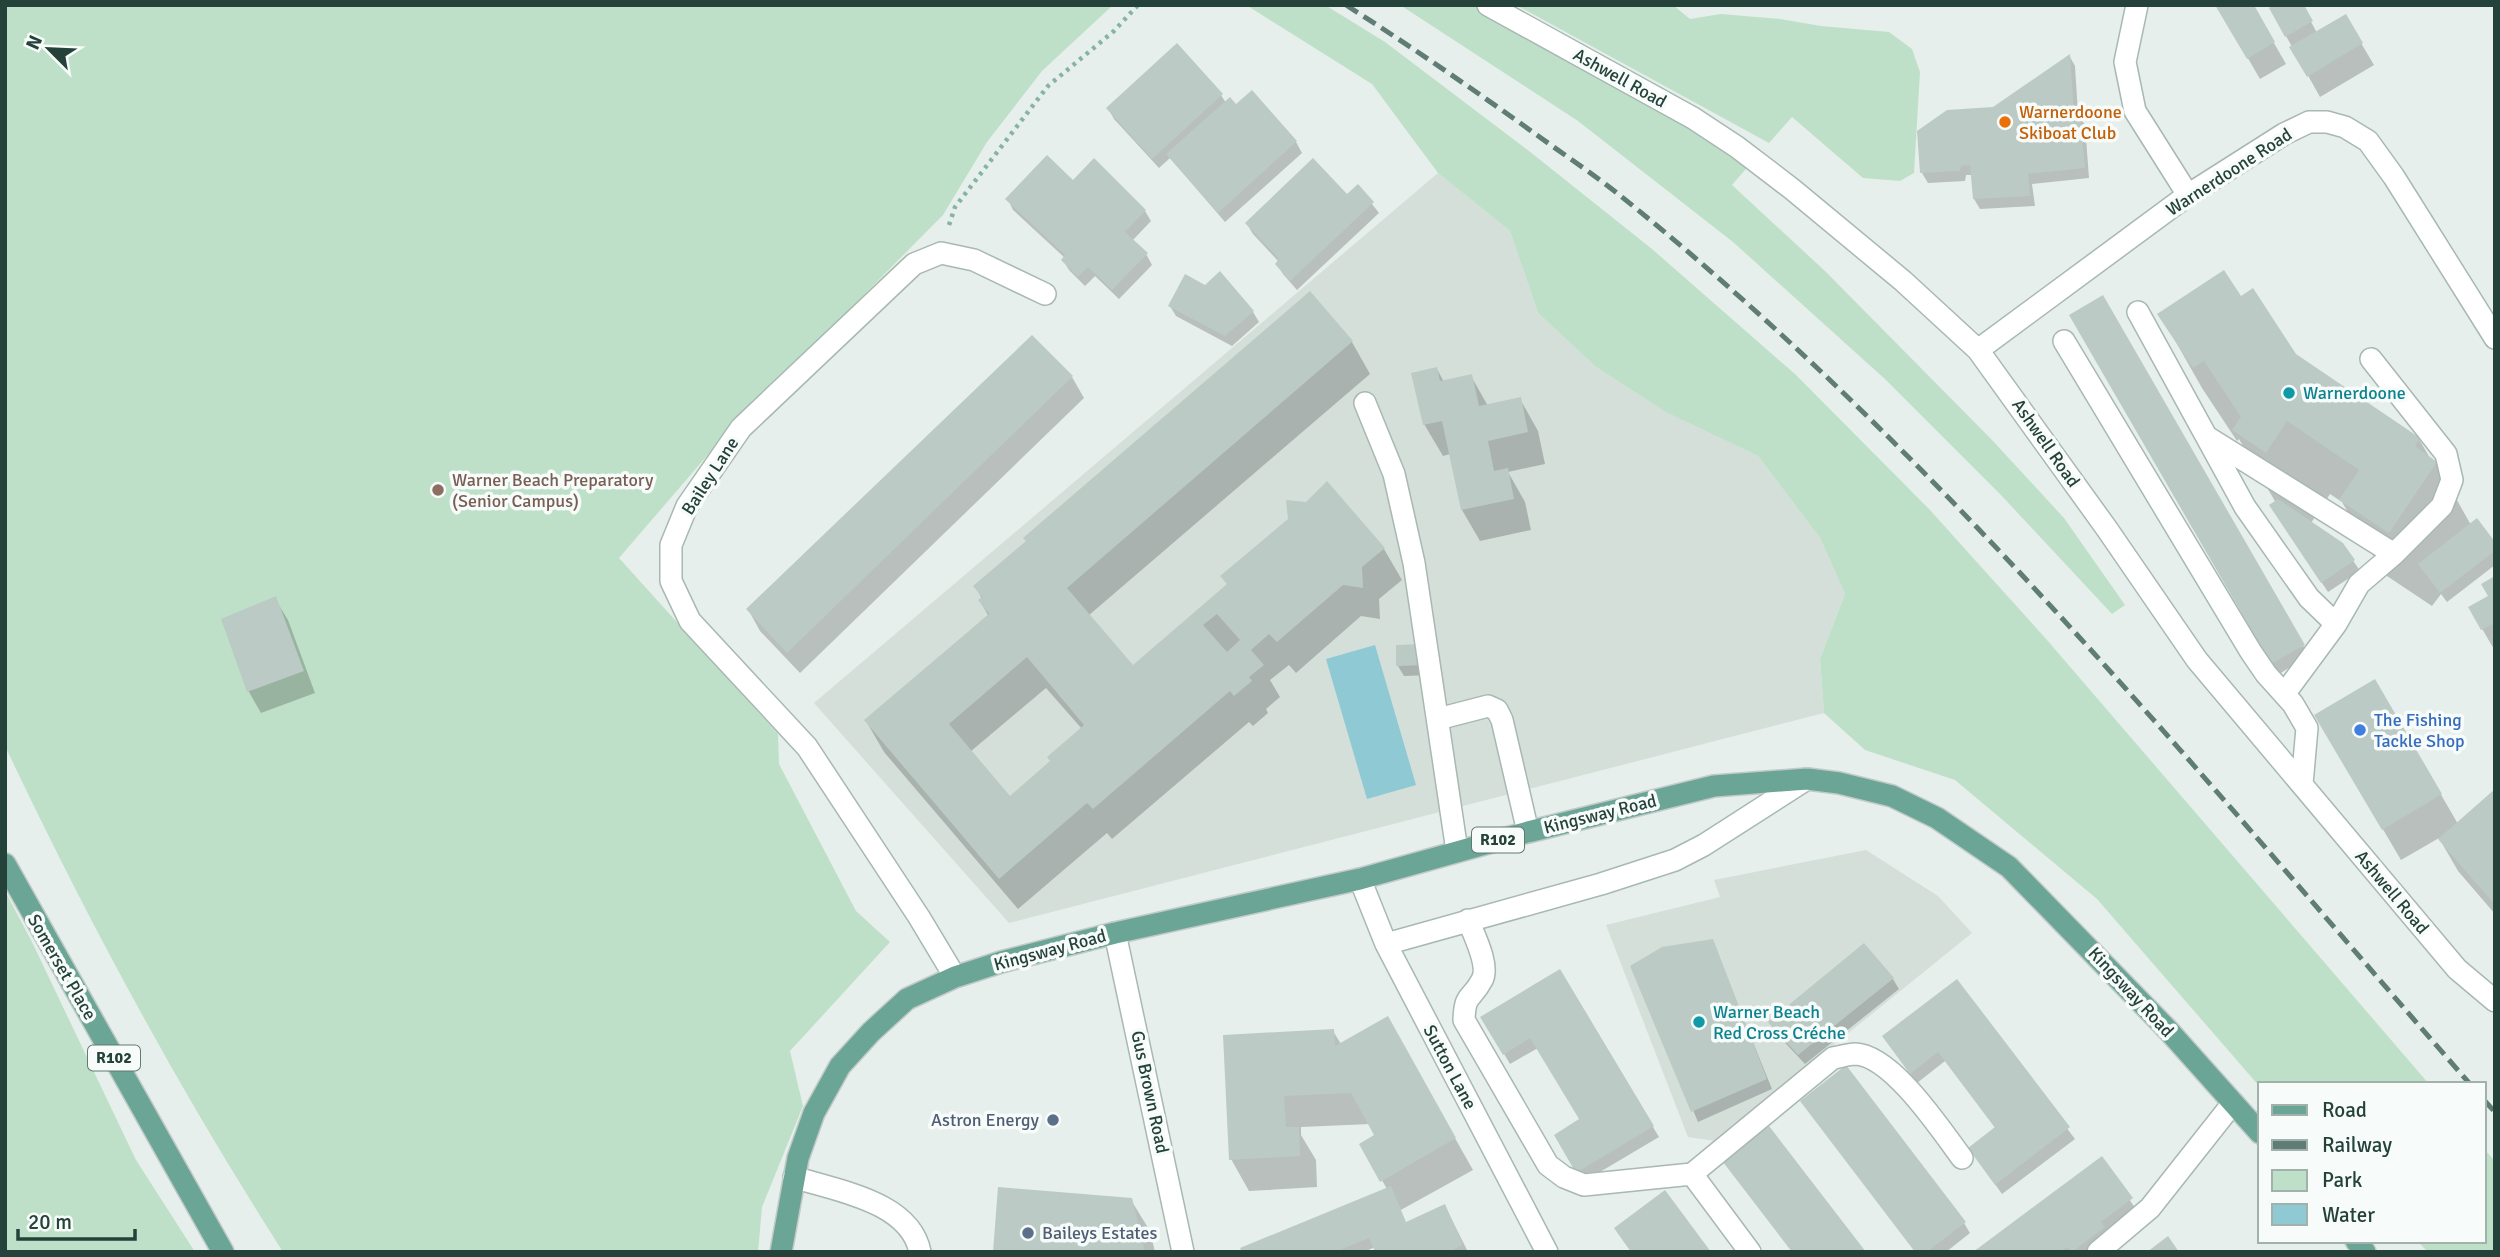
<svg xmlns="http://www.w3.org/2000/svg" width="2500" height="1257" viewBox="0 0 2500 1257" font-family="Signika,sans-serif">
<rect width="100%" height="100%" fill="#e6efeb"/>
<path fill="#d4dfda" d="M1438,173L1510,231L1538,313L1596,367L1667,412L1758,456L1820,538L1845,594L1820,659L1824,713L1009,923L814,703Z
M1866,850L1938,896L1972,933L1715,1141L1688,1137L1606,925L1720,897L1714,880Z"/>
<path fill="#bfe0c8" d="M5,5H1113L1042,71L987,142L943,215L724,436L619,558L778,734L779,764L856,911L890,942L790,1051L803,1106L762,1207L758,1252H283C179,1090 87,919 5,746Z
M1246,5H1325L1385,42L1529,151L1652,249L1795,374L1929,509L2047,640L2429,1084H2260V1087L2097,899L1955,780L1865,750L1824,713L1820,659L1845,594L1820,538L1758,456L1666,412L1596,367L1538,313L1510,231L1438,173L1372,84Z
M1400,5H1475L1751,163L1732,185L1825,271L1992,440L2064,518L2125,605L2112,614L2000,494L1886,380L1733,242L1578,121Z
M1516,5H1673L1690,19L1721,14L1780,19L1821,26L1889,32L1912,49L1920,72L1914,173L1900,181L1863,178L1792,117L1769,143Z
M5,891L32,942L136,1160L195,1252H5Z
M2484,1149L2495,1161V1252H2428L2417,1241H2484Z"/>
<path fill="#8ec9d4" d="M1375,645L1416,785L1367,799L1326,659Z"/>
<path fill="#0003" fill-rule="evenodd" d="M2217,5H2252L2286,64L2260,79Z
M2302,5L2317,33L2345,16L2374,65L2320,97L2271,9Z
M2070,57L2075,66L2078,114L2085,125L2089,178L2032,184L2035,206L1980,209L1974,199L1973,175H1966L1965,181L1928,183L1922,173L1994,109Z
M1252,92L1296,142L1302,153L1225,222L1170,158L1159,168L1114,119L1108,108L1221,95L1226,103L1236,107Z
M1073,182L1145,211L1151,221L1132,241L1146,254L1152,265L1119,299L1095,276L1085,286L1069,270L1063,260L1065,258L1013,210L1008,199Z
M1358,186L1379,213L1297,290L1283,274L1277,264L1279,262L1253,234L1247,224L1347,197Z
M1310,294L1352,342L1370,374L1088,616L1132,668L1228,585L1223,577L1384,549L1402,580L1379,599L1380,619L1361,616L1296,673L1289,665L1270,680L1280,697L1266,709L1268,713L1253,726L1249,722L1112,839L1107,833L1018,909L884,752L866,721L988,615L980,601L982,599L976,587ZM1046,688L1082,729L1052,762L1009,798L970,752Z
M2102,298L2309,656L2279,674L2071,316Z
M2240,298L2295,356L2419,439L2431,460L2436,463L2471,525L2495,545V565L2447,602L2441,594L2432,606L2384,574L2342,502L2330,494L2311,523L2342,544L2360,571L2328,592L2277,515L2276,503L2239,439L2237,441L2202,388L2160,314Z
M1170,306L1253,312L1259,322L1232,346L1176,316Z
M1437,369L1444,382L1471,376L1488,406L1520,399L1538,431L1545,464L1508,472L1525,502L1531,530L1480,541L1462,510L1450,454L1443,456L1424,424Z
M1072,377L1084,398L800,673L760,631L748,609Z
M2495,578V651L2470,608L2490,597Z
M275,599L288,620L315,693L261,713L249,692L223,620Z
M1429,656L1430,675L1404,676L1398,666Z
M2375,681L2458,824L2495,792V914L2458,871L2439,838L2401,860L2316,715Z
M1712,941L1772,1089L1698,1122L1633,967Z
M1559,972L1659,1137L1583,1182L1556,1136L1581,1120L1538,1048L1510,1064L1483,1018Z
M1893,979L1899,989L1805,1064L1776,1033L1771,1022Z
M1956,981L2075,1139L2002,1194L1970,1149L1996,1129L1945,1061L1917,1083L1884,1037Z
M1387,1018L1473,1170L1399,1211L1407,1230L1445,1206L1468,1252H1377L1375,1247L1364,1252H1244L1387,1189L1361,1144L1377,1135L1370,1124L1301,1127V1135L1316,1160L1317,1187L1249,1191L1231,1159L1333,1031L1341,1044Z
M2101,1158L2144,1221L2113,1252H1976Z
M1131,1200L1150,1231L1155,1252H995Z
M1964,1223L1970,1233L1946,1252H1915Z"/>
<path fill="#bbcac4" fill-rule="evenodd" d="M2215,5H2254L2275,42L2247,59Z
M2273,5H2304L2313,21L2285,37L2269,8Z
M2346,14L2363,43L2307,77L2289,47Z
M1177,43L1223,94L1152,159L1106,108Z
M2070,54L2074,113H2080L2085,168L2028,174L2030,196L1973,199L1970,165L1961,166L1960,171L1920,173L1917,131L1947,110L1993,107Z
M1252,90L1297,141L1218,213L1166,154L1230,97L1236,104Z
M1047,155L1073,180L1094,158L1146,210L1125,232L1148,253L1112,290L1088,267L1078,277L1061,260L1065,255L1005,199Z
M1313,158L1347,194L1358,184L1374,202L1290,281L1275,264L1279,259L1245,223Z
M2224,270L2241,296L2253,288L2296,354L2420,438L2415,446L2437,462L2389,533L2339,500L2359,470L2287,421L2266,453L2232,430L2241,417L2204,361L2193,368L2157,314Z
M1220,271L1254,311L1225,336L1168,306L1185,274L1205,285Z
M1310,291L1353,341L1067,588L1133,665L1227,584L1220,576L1288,519L1286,500L1306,502L1327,481L1385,548L1362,567L1363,588L1343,585L1277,642L1269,634L1251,650L1264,665L1249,677L1252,681L1234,696L1230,691L1093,809L1087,803L999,879L864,720L989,614L978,600L982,597L973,586L1026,541L1023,538ZM1217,614L1240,640L1227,652L1203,625ZM1027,657L1084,725L1047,757L1050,761L1010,796L949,724Z
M2103,295L2305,645L2271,664L2069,315Z
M1032,335L1073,376L787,653L746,609Z
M1437,367L1440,381L1472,374L1479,406L1521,397L1528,432L1488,441L1494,471L1508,468L1514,499L1461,510L1442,421L1423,425L1411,373Z
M2278,499L2343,543L2355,560L2321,583L2269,505Z
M2477,518L2495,542V551L2440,593L2418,564Z
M2495,576V623L2481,630L2468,607L2488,596L2481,584Z
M276,596L304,671L247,692L221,619Z
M1424,644L1425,665L1396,666V645Z
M2375,679L2442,794L2382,830L2314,715Z
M2495,789V905L2438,839Z
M1713,939L1767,1079L1691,1112L1630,966L1662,947Z
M1864,943L1894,978L1798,1055L1768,1022Z
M1560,969L1654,1126L1576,1173L1554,1135L1579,1119L1530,1038L1503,1055L1480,1017Z
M1957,979L2070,1127L1995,1185L1968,1148L1995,1127L1938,1052L1910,1074L1882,1036Z
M1388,1016L1456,1138L1380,1182L1359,1144L1374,1135L1351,1093L1284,1096L1286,1127H1299L1300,1156L1229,1160L1223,1035L1334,1029L1335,1046Z
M1846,1065L1966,1222L1927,1252H1915L1800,1101Z
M1769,1126L1866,1252H1792L1723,1162Z
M2102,1156L2133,1198L2101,1222L2105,1227L2072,1252L2067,1247L2060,1252H1973Z
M1391,1186L1406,1222L1445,1204L1463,1245L1448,1252H1375L1369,1238L1335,1252H1242L1240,1248Z
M998,1187L1132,1198L1145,1252H993Z
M1665,1190L1711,1252H1631L1614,1228Z
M2168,1236L2179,1252H2147Z"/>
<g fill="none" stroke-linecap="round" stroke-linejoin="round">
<g stroke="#a8b8b2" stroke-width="24">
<path id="service" d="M1488,5L1693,118L1737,147L1792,189L1903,281L1978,350L2107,529L2197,660L2457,969L2495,1001
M2137,5L2125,62L2135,111L2188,195
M2138,312L2245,507L2309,598L2336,624L2285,693
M2064,341L2251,652L2266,674L2293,704L2307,728L2302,784
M1978,350L2188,195L2284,134L2309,122H2327L2345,127L2368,141L2394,177L2495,338
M1365,403L1394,474L1414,563L1457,851
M2207,437L2394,554L2442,506L2452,480L2446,454L2371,359
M2336,624L2359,584L2394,554
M1438,719L1488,706L1497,710L1502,720L1528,832
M794,1177C836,1191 910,1201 920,1252"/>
</g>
<g stroke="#a8b8b2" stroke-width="24">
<path id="minor" d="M1360,879L1386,944L1547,1252
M1468,920C1474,935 1490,966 1482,980C1471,1001 1465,992 1464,1020L1548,1165L1564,1177L1584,1185L1692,1174L1833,1058C1840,1057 1848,1054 1855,1054C1892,1055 1941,1130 1962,1158
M1115,933L1183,1252
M1386,944L1601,884L1675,860L1704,845L1807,779
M955,977L919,917L807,747L690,621L671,581V545L687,506L741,428L914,264L941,253L974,260L1045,294
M1692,1174L1750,1252
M2098,1252L2150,1208L2233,1103"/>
</g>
<g stroke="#c2cac8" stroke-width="24">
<path id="primary" d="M5,864L223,1252
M2356,1241L2365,1252
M781,1252L798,1158L814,1113L840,1066L871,1032L907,999L955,977L1001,962L1115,933L1360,879L1528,832L1714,786L1807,779L1839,783L1892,796L1937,818L2009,867L2168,1030L2260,1133"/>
</g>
<path stroke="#86b3a5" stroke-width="4.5" stroke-dasharray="3.5 5" stroke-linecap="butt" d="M949,225L955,207L1048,86L1114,31L1138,5"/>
<use href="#service" stroke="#fff" stroke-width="21"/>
<use href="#minor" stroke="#fff" stroke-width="21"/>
<use href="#primary" stroke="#6aa596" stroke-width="21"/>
<path stroke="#5f7d75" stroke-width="5" stroke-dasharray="14 7" stroke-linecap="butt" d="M1346,5C1412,47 1477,92 1541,138C1566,156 1593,174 1617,193C1939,451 2200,775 2470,1084
M2484,1100L2495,1112"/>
</g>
<circle fill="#e8710a" stroke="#f7fbf9" stroke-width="2.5" cx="2005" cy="122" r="7"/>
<g fill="#0f9aa8" stroke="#f7fbf9" stroke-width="2.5">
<circle cx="2289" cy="393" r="7"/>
<circle cx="1699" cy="1022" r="7"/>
</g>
<circle fill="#8d6e63" stroke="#f7fbf9" stroke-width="2.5" cx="438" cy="490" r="7"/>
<circle fill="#3f7fe0" stroke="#f7fbf9" stroke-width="2.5" cx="2360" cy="730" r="7"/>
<g fill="#5c6f8a" stroke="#f7fbf9" stroke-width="2.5">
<circle cx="1053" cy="1120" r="7"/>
<circle cx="1028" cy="1233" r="7"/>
</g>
<g text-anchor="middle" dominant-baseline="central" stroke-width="7" stroke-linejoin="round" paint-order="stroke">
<g fill="#f7fbf9" stroke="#637a73" stroke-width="2">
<rect x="1472" y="827.5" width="52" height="25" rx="5"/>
<rect x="88" y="1045.5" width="52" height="25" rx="5"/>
</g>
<g font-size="16" font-weight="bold" fill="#24423a">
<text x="1498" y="840">R102</text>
<text x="114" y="1058">R102</text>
</g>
<g font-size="18" fill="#24423a" stroke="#f7fbf9">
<text transform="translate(1620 78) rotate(29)">Ashwell Road</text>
<text transform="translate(2229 172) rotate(-33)">Warnerdoone Road</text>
<text transform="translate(2046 443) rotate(55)">Ashwell Road</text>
<text transform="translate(710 476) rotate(-57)">Bailey Lane</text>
<text transform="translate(1600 814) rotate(-14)">Kingsway Road</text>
<text transform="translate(2392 892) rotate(50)">Ashwell Road</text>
<text transform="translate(1050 950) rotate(-15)">Kingsway Road</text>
<text transform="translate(62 967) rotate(60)">Somerset Place</text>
<text transform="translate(2131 992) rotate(47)">Kingsway Road</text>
<text transform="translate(1450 1067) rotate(62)">Sutton Lane</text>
<text transform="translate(1150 1092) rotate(78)">Gus Brown Road</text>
</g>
<g font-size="18" fill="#c56008" stroke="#f7fbf9" text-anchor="start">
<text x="2019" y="112">Warnerdoone<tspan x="2019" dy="21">Skiboat Club</tspan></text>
</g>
<g font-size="18" fill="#0d838f" stroke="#f7fbf9" text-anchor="start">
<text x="2303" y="393">Warnerdoone</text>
<text x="1713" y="1012">Warner Beach<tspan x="1713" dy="21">Red Cross Créche</tspan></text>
</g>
<g font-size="18" fill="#785e54" stroke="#f7fbf9" text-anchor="start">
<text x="452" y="480">Warner Beach Preparatory<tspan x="452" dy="21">(Senior Campus)</tspan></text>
</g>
<g font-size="18" fill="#366cbe" stroke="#f7fbf9" text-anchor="start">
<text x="2374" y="720">The Fishing<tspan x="2374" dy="21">Tackle Shop</tspan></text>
</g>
<g font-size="18" fill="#4e5e75" stroke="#f7fbf9" text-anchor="end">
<text x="1039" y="1120">Astron Energy</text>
<text x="1042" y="1233" text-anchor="start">Baileys Estates</text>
</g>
</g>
<rect width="2500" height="1257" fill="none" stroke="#24423a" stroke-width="14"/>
<rect x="2258" y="1082" width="228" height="161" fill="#f7fbf9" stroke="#a3b1ad" stroke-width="2"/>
<rect x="2272" y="1105" width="35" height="10" fill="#6aa596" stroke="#a3b1ad" stroke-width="2"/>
<text x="2322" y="1117" font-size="21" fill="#24423a">Road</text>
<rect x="2272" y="1140" width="35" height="10" fill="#5f7d75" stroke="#a3b1ad" stroke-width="2"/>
<text x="2322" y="1152" font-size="21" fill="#24423a">Railway</text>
<rect x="2272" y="1170" width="35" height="21" fill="#bfe0c8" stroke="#a3b1ad" stroke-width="2"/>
<text x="2322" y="1187" font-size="21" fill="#24423a">Park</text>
<rect x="2272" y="1204" width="35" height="21" fill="#8ec9d4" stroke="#a3b1ad" stroke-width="2"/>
<text x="2322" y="1222" font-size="21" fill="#24423a">Water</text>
<g transform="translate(49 49) rotate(294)" stroke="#f7fbf9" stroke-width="5" paint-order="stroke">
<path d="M0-5L12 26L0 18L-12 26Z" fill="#24423a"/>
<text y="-10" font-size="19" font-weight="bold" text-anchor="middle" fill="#24423a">N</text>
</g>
<path d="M18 1229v10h117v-10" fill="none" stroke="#24423a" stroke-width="3.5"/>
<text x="28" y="1229" font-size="21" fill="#24423a" stroke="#f7fbf9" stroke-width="5" paint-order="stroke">20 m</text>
</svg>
